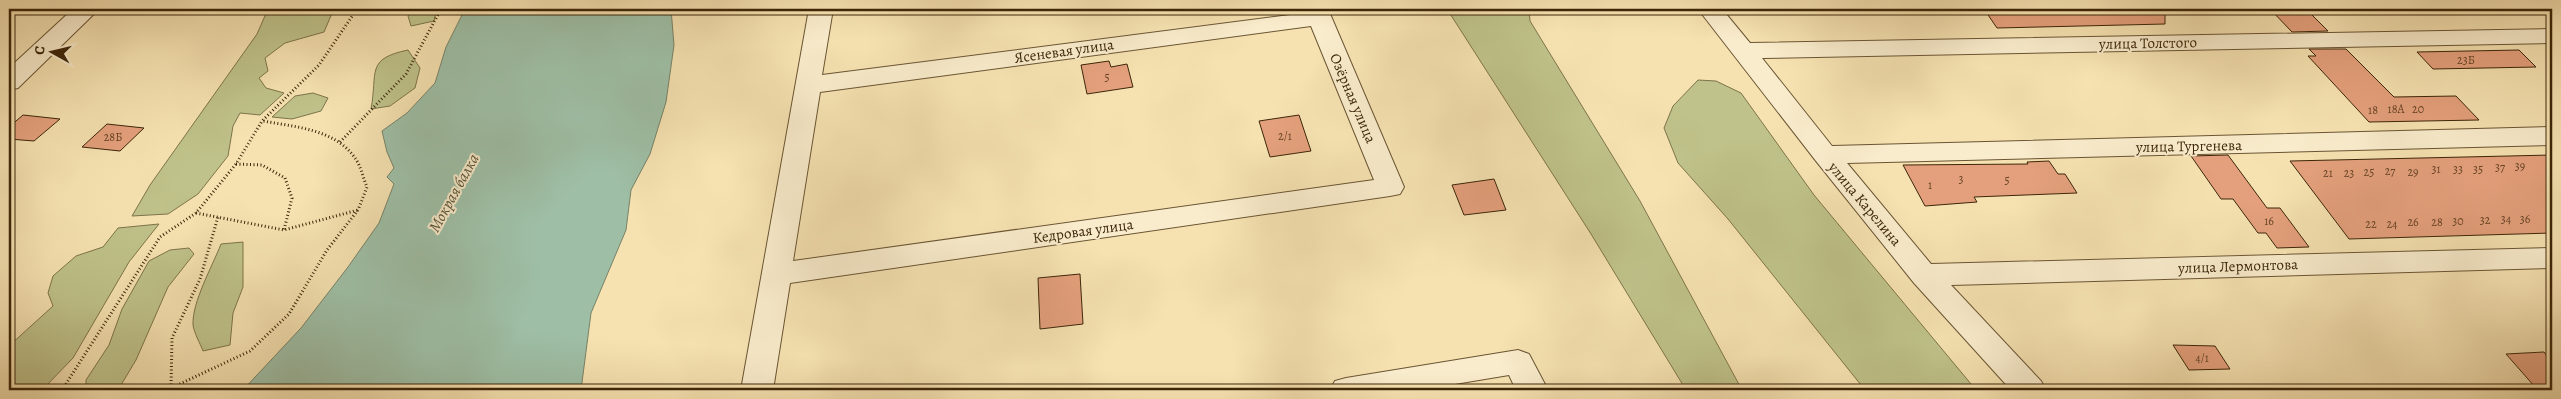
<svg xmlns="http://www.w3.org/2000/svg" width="2561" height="399" viewBox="0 0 2561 399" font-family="Alegreya,serif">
<rect width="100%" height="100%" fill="#f6e2b1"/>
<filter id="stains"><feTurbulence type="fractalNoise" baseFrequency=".004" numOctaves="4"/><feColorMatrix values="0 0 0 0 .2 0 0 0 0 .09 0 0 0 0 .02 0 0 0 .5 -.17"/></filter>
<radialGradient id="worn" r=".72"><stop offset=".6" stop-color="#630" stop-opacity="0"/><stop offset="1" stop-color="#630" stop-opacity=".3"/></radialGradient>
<path fill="#bfc28a" stroke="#7e744a" d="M268,9L333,11L324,32L285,43L265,58L268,71L259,78L266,88L284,93L260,115L240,113L233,126L228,156L198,194L168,214L132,216L150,185L257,34Z
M411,9H437L434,21L411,26L408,16Z
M1447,9H1529L1530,21L1640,201L1742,390H1686L1591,234Z
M408,50L420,68L415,88L390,106L371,109C378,72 365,59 408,50Z
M1698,80L1716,81L1741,93L1814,195L1976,390H1865L1728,219L1678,163L1664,128L1673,106Z
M313,93L328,98L321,111L292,119L272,117L295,96Z
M159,224L129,262L73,358L42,390H9V346L53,306L48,293L53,276L76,256L103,247L118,228Z
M243,242V287L233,313L230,345L203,351C200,343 194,333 193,325C192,302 212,267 221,244Z
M189,248L194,254L168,287L136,360L118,390H86V380L109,345L122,309L149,261L170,250Z"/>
<path fill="#9ebfa6" stroke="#778267" d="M465,9H671L674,45L666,102L650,154L631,190L626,230L591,313L581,390H243L301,328L348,267L379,223L394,184L387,177L394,168L387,152L382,131L407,113L435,83L446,47Z"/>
<path fill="#e4a07c" stroke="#3c2609" d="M2100,9H2165V24L1997,28L1986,12Z
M2270,9H2306L2328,31L2292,32Z
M2309,49H2346L2394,97L2456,96L2479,120L2369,122L2308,56H2316Z
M2519,50L2536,67L2433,69L2417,52Z
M1109,61L1111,67L1127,64L1133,87L1087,94L1081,65Z
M23,115L60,119L34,141L9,139V127Z
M1299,115L1311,151L1270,157L1259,121Z
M107,124L144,128L120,151L82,147Z
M2228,155L2267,208H2280L2309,247L2277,248L2266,233H2258L2233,199H2221L2191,156Z
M2552,155V233L2349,239L2290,161Z
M2049,161L2058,174H2065L2077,193L1974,197L1977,202L1925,206L1903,165L2028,164L2027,162Z
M1494,179L1506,210L1464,215L1452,185Z
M1080,274L1083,324L1040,329L1038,278Z
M2173,345L2215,346L2230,369L2189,370Z
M2544,352L2552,362V386L2535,387L2506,354Z"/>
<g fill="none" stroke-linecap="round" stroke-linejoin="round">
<g stroke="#6a5533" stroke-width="2">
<path id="minor" d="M73,9H99L18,88L9,90V68Z
M809,9H833L822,75L1306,13L1304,9H1328L1404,187L1400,194L1390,196L790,283L773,390H741ZM1311,26L1374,180L793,261L820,92Z
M1698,9H1722L1750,43L2552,29V43L1762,58L1832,146L2552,127V145L1847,163L1931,264L2552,248V268L1951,285L2041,381L2046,390H2011L1914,283L1816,161Z
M1518,350L1529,354L1548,390H1516L1509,375L1419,390H1330L1335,381L1346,378Z"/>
</g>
<path stroke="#3c2609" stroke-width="3" stroke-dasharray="1 2.5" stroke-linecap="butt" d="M340,142L406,74L441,9
M236,164L262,165L285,178L292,198L284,230
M196,213L284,230L358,210
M171,388L172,338L200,279L218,217
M62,390L160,237L196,213L236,164L262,121L319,65L357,9
M167,390L250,351L289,314L327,250L358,210L367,187C363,178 361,166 355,158C335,129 295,127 263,121"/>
<use href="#minor" fill="#f9eccc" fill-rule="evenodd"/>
</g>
<g text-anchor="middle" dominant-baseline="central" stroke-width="4" stroke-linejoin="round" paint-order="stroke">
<g font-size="12" fill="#664426">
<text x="2466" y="60">23Б</text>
<text x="1107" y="77">5</text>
<text x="2396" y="109">18А</text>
<text x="2418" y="109">20</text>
<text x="2373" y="110">18</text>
<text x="1285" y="136">2/1</text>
<text x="113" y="137">28Б</text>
<text x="2520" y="166">39</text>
<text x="2500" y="167">37</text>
<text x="2436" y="169">31</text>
<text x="2458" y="169">33</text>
<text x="2478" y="169">35</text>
<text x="2390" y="171">27</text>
<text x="2369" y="172">25</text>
<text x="2413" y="172">29</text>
<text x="2328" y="173">21</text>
<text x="2349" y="173">23</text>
<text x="1961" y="179">3</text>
<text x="2007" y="180">5</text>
<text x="1930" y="185">1</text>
<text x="2506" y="219">34</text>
<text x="2525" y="219">36</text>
<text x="2485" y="220">32</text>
<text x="2269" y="221">16</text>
<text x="2458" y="221">30</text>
<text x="2413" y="222">26</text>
<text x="2437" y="222">28</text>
<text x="2371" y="224">22</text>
<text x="2392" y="224">24</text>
<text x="2202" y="358">4/1</text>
</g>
<g font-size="15" fill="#3c2609" stroke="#f9eccc">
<text transform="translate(2148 43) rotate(-1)">улица Толстого</text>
<text transform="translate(1064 51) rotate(-8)">Ясеневая улица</text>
<text transform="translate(1353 98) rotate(67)">Озёрная улица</text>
<text transform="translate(2189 146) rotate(-1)">улица Тургенева</text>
<text transform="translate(1865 204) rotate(50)">улица Карелина</text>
<text transform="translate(1083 231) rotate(-8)">Кедровая улица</text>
<text transform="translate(2238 266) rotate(-2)">улица Лермонтова</text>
</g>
<g font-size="16" font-style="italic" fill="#595438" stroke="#f9eccc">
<text transform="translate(454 193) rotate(-61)">Мокрая балка</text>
</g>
</g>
<rect width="2561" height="399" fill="none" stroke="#f6e2b1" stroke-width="30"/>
<rect x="10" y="10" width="2541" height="379" fill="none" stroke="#3c2609" stroke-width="2.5"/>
<rect x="15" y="15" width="2531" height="369" fill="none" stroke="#3c2609"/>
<g transform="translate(52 52) rotate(278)" stroke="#f9eccc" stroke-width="4" paint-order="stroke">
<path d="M0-4L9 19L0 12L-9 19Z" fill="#3c2609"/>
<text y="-8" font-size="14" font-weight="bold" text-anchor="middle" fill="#3c2609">С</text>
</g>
<rect width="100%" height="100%" filter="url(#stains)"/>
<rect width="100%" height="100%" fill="url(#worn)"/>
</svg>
